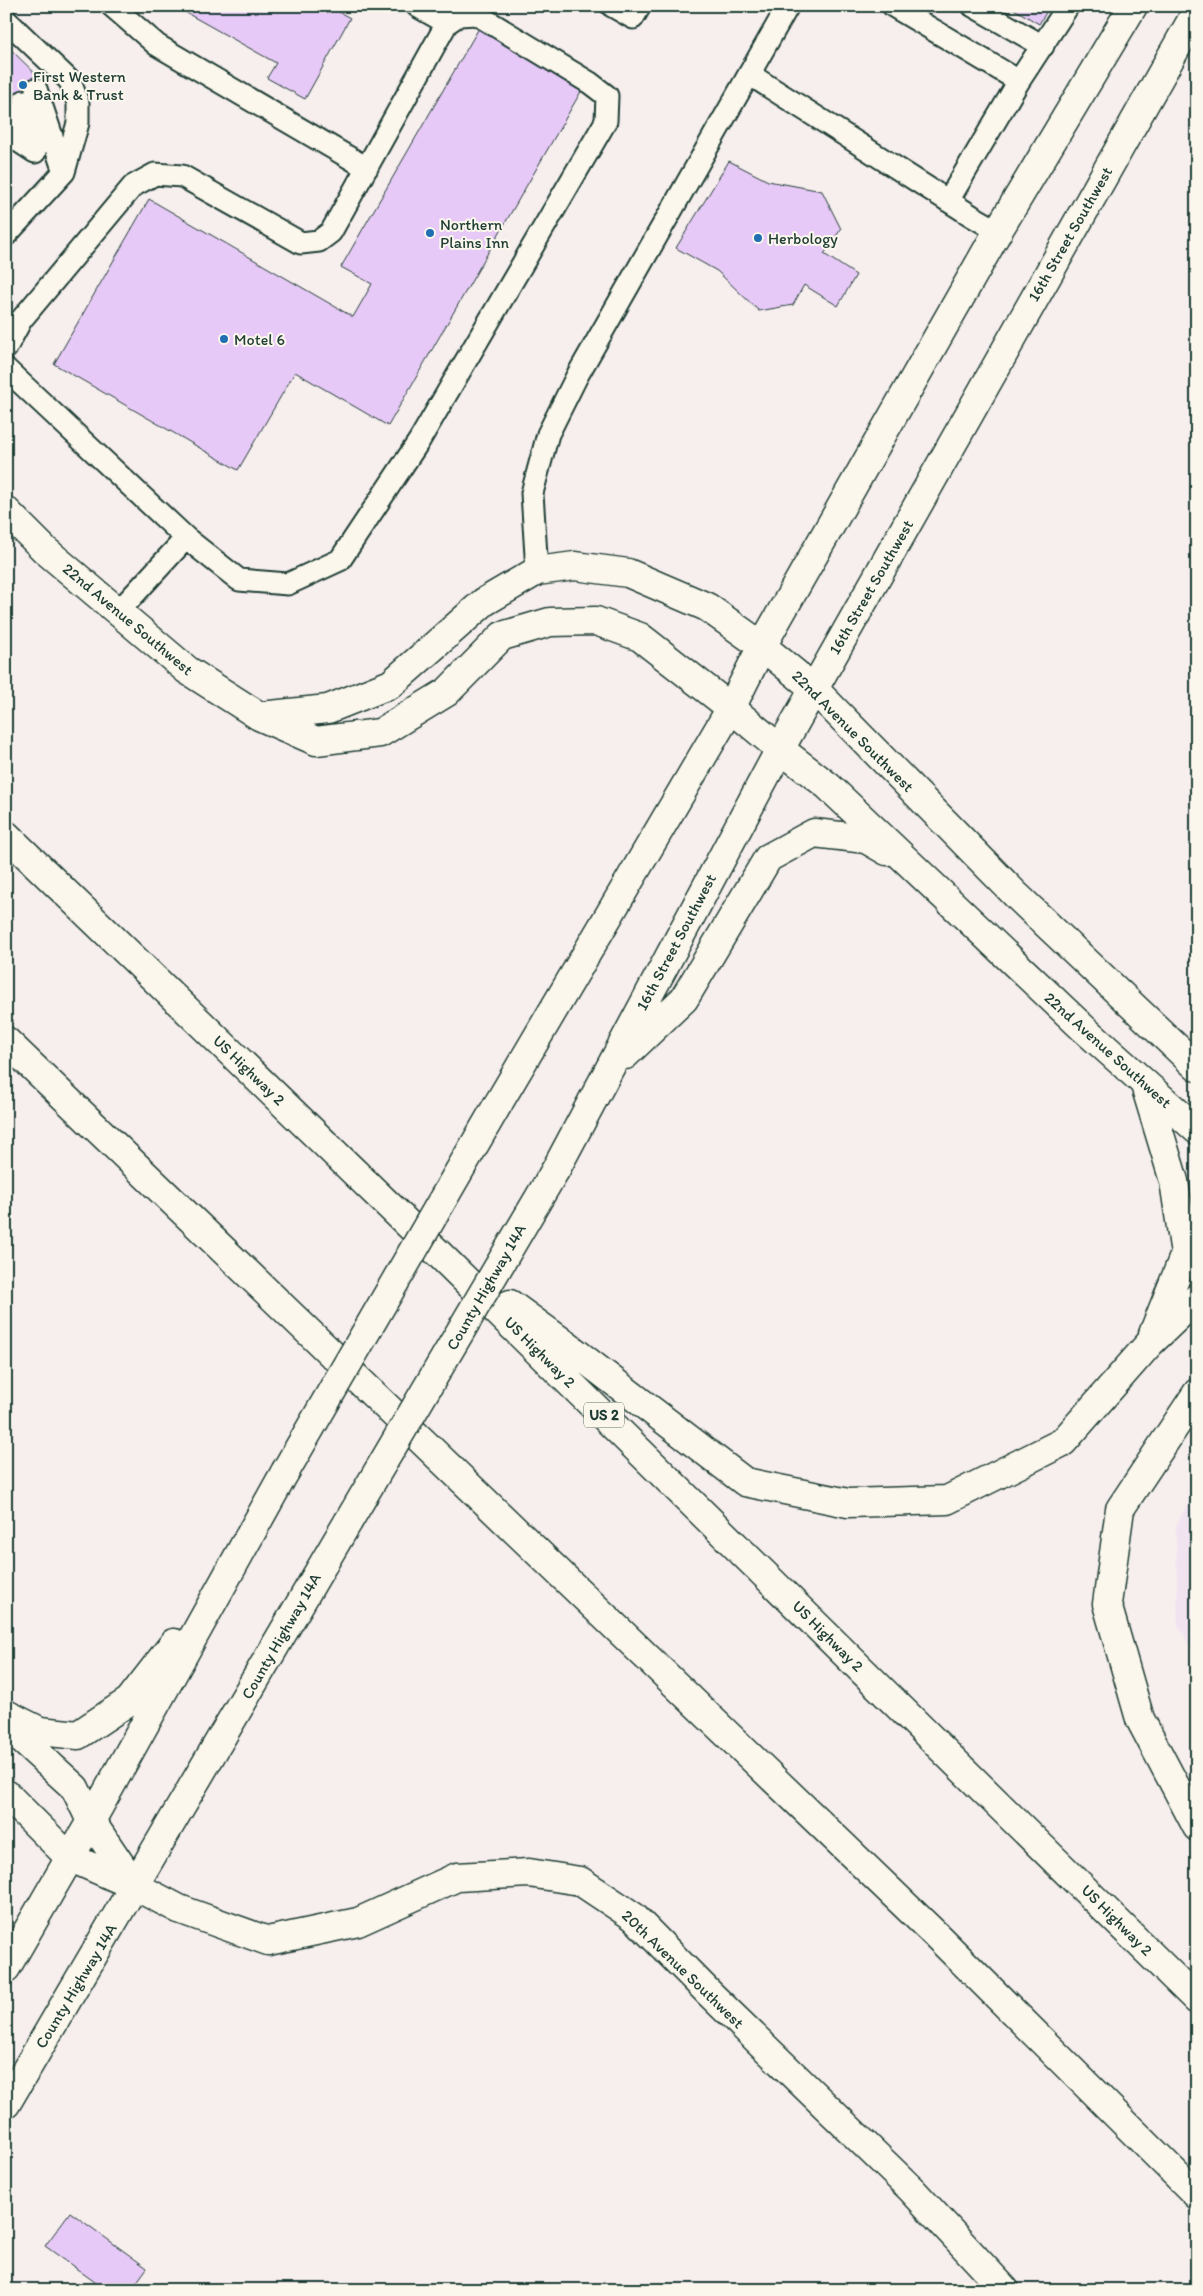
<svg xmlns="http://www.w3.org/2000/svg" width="1203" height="2296" viewBox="0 0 1203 2296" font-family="Itim,sans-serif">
<rect width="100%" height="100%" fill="#f7eeee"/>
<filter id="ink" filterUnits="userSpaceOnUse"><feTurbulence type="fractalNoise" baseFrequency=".02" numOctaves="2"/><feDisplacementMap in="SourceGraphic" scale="10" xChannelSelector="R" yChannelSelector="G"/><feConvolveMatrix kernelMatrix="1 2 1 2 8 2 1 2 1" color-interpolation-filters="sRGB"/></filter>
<g filter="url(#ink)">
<path fill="#f2e3f1" d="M1197,1485V1659L1178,1625L1176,1527Z"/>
<path fill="#e7c9f7" stroke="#1f3d34" d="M174,6H328L350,18L305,99L267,78L276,63Z
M1009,6H1050L1039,24Z
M479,28L583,88L388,426L295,372L238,470L54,364L149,199L353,317L372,284L341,267Z
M6,45L43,81L6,119Z
M729,161L768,181L822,191L841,229L824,254L856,275L838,306L804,285L793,305L759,311L717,271L676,248Z
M70,2212L147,2268L131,2290H106L45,2246Z"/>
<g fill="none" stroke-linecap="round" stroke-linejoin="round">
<g stroke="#1f3d34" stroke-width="25">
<path id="service" d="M112,6L157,45L367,168
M417,6L447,23
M612,6L633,18L640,6
M893,6L1019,81L1068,6
M973,6L1043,46
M6,20L70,81L78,103V123L64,172L6,235
M749,74L972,216L998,231
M36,89L64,172
M24,101L40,131
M11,114L39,144
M6,133L35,152
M948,201L1019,81
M6,348L21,320L133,186L155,174L182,176L301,243L319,241L331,232L447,23L459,15L476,14L590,83L607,96L606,121L419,441L340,560L288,584L239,580L186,538L6,369
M537,571L532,493L548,434L577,376L788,6
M118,612L186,538"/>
</g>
<g stroke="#1f3d34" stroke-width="31">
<path id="minor" d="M6,511L45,550L187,670L259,716L316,741L380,733L447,692L502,636L550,622L596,621L640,637L731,708
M261,716L328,709L391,684L484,602L537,571L575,566L628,573L707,607L762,646"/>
</g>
<g stroke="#1f3d34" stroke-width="31">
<path id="tertiary" d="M135,1886L179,1909L268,1941L358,1922L457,1877L529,1873L580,1881L634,1917L709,1993L911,2189L1005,2290"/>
</g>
<g stroke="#1f3d34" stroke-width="31">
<path id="secondary" d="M762,646L813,688L1017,896L1197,1067
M731,708L780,749L828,786L1083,1028L1197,1130
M625,1055L684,999L768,858L814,833L866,839L887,851
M498,1104L731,708L762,646L998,231L1133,6
M556,1169L780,749L1197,11
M6,1714L40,1731L78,1735L129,1701L174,1643
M6,1725L75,1788L91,1821L135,1886
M6,1794L69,1857L135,1886
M6,1968L91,1821L285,1472
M6,2104L348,1522"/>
</g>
<g stroke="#1f3d34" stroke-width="31">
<path id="motorway" d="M6,835L439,1254L1197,2000
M6,1041L935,1934L1197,2195
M1145,1085L1174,1181L1185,1254L1153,1334
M510,1304L561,1341L745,1482L848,1503L947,1500L1063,1442L1149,1344L1197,1298
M1197,1393L1120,1509L1107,1604L1140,1719L1197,1827"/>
</g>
<use href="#service" stroke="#fbf7ec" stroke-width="21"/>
<use href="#minor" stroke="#fbf7ec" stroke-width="28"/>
<use href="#tertiary" stroke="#fbf7ec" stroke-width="28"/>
<use href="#secondary" stroke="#fbf7ec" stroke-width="28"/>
<use href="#motorway" stroke="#fbf7ec" stroke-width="28"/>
<g stroke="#1f3d34" stroke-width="31" stroke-linecap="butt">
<path id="secondary-bridge" d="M285,1472L498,1104
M348,1522L556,1169"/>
</g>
<use href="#secondary-bridge" stroke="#fbf7ec" stroke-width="28"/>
</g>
</g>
<g fill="#1f6fb2" stroke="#fbf7ec" stroke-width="2">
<circle cx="23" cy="85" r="5"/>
<circle cx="430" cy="233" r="5"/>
<circle cx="758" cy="238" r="5"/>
<circle cx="224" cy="339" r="5"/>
</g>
<g text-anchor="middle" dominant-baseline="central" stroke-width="4" stroke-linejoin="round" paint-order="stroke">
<rect fill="#fbf7ec" stroke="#61756b" stroke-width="1" x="584" y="1402.5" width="40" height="25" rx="4"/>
<g font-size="15" font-weight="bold" fill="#1f3d34">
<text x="604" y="1415">US 2</text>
</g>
<g font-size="16" fill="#1f3d34" stroke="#fbf7ec" text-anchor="start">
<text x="33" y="76">First Western<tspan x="33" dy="18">Bank &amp; Trust</tspan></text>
<text x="440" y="224">Northern<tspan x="440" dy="18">Plains Inn</tspan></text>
<text x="768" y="238">Herbology</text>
<text x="234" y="339">Motel 6</text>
</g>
<g font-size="16" fill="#1f3d34" stroke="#fbf7ec">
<text transform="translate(1070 234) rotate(-60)">16th Street Southwest</text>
<text transform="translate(871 587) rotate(-60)">16th Street Southwest</text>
<text transform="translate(128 619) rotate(40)">22nd Avenue Southwest</text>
<text transform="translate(853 731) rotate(45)">22nd Avenue Southwest</text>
<text transform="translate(676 942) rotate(-62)">16th Street Southwest</text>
<text transform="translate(1108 1050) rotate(42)">22nd Avenue Southwest</text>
<text transform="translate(249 1070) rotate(44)">US Highway 2</text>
<text transform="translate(486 1287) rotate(-60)">County Highway 14A</text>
<text transform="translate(540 1352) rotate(45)">US Highway 2</text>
<text transform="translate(281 1636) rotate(-60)">County Highway 14A</text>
<text transform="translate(828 1636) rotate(45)">US Highway 2</text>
<text transform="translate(1117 1920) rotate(45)">US Highway 2</text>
<text transform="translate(683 1969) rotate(44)">20th Avenue Southwest</text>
<text transform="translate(76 1986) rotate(-59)">County Highway 14A</text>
</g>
</g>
<rect width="1203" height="2296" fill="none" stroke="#fbf7ec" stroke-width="25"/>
<rect x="12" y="12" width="1178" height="2271" fill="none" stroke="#1f3d34" stroke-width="2" filter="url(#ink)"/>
</svg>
